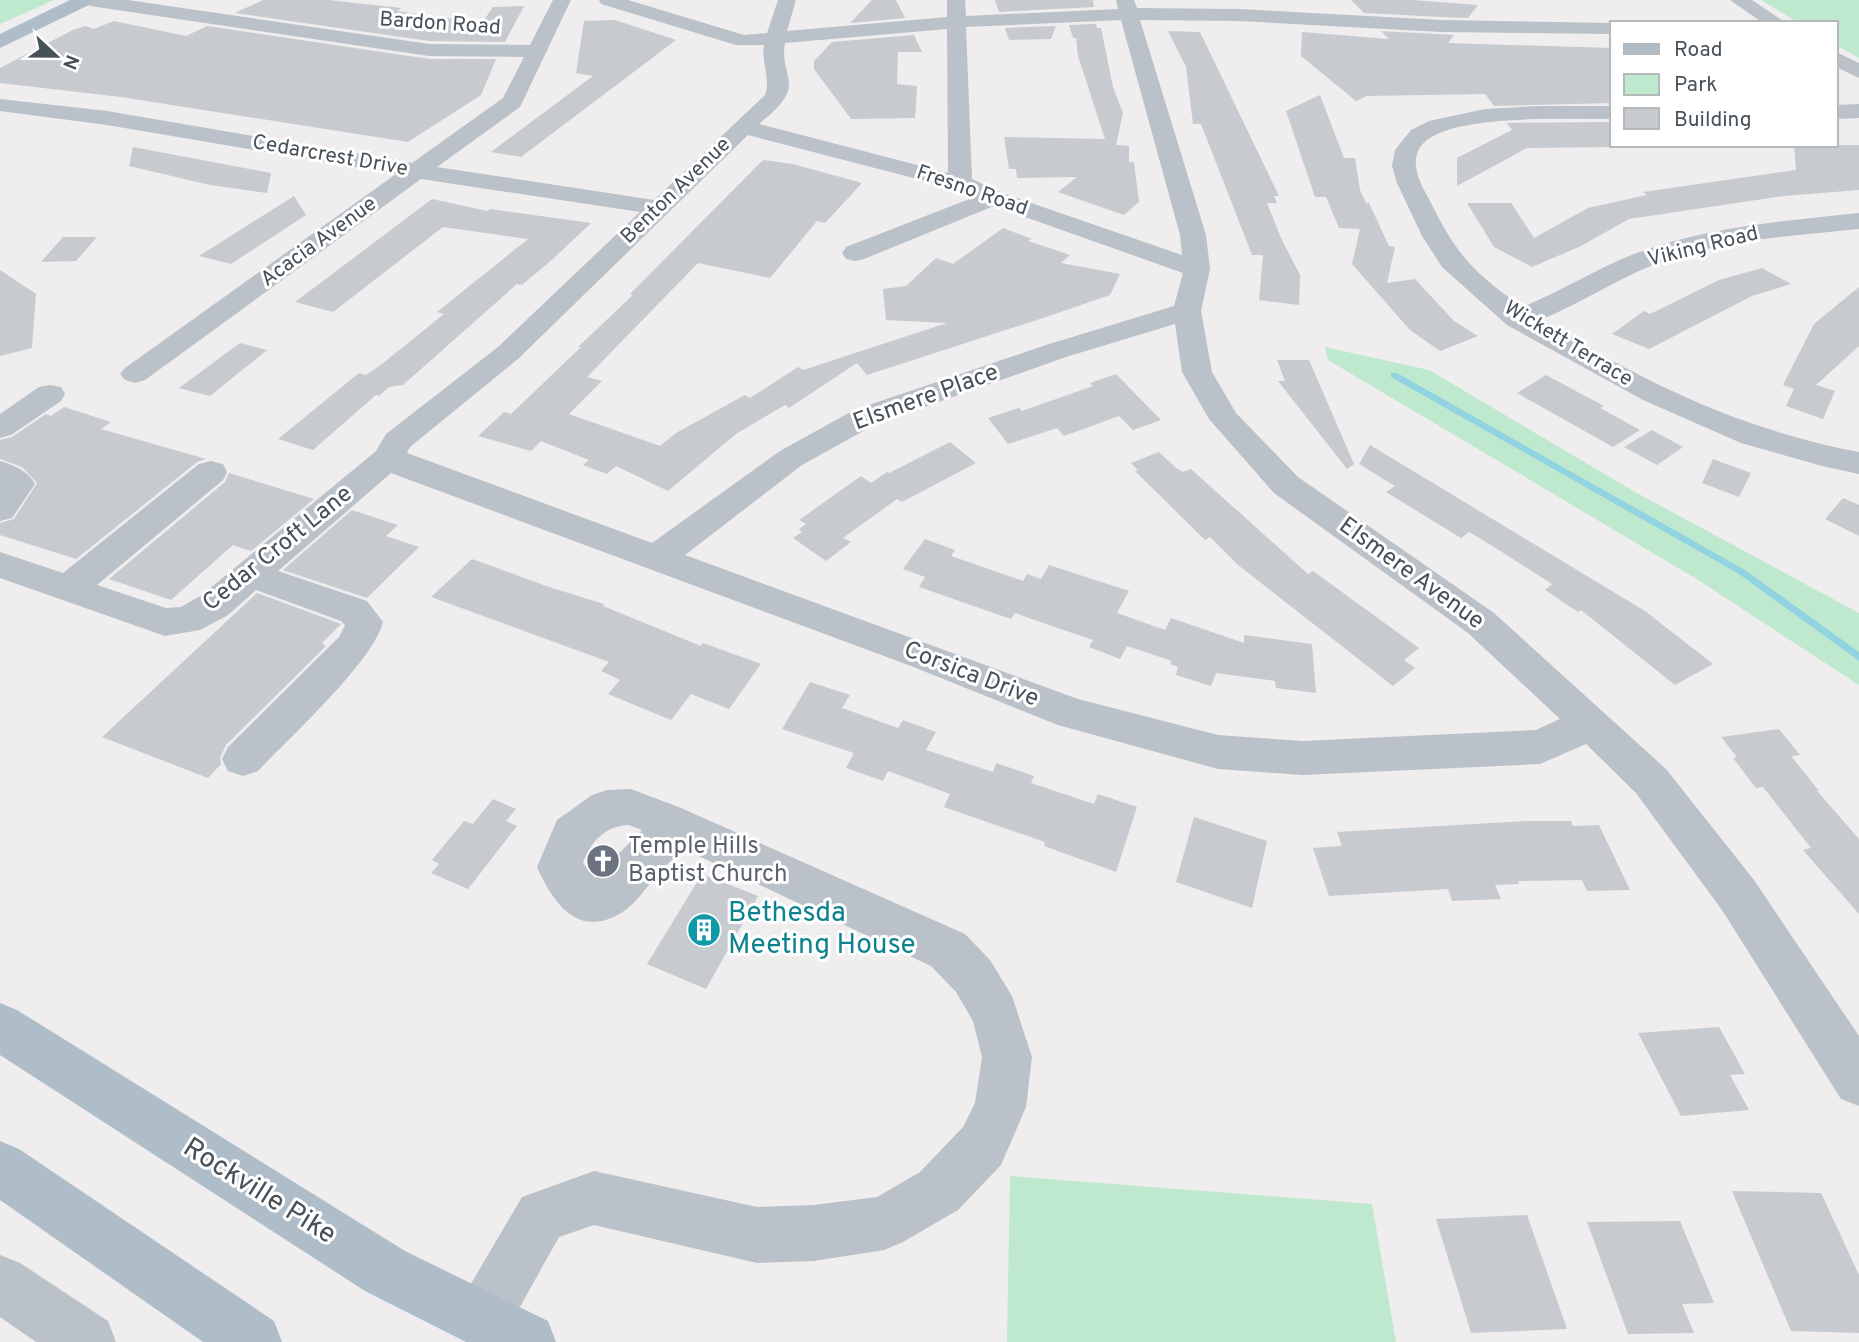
<svg xmlns="http://www.w3.org/2000/svg" width="1859" height="1342" viewBox="0 0 1859 1342" font-family="Overpass,sans-serif">
<rect width="100%" height="100%" fill="#efeded"/>
<path fill="#bfe9ce" d="M0,0H54L0,24Z
M1761,0H1859V58L1836,45V23H1799Z
M1325,347L1429,370L1635,492L1859,613V685L1695,578L1328,360Z
M1010,1176L1372,1204L1396,1342H1007Z"/>
<g fill="none" stroke-linecap="round" stroke-linejoin="round">
<path fill="#91d3e1" fill-rule="evenodd" d="M1391,373H1397L1745,570L1859,652V661L1739,574L1391,377Z"/>
</g>
<path fill="#c7cacf" d="M263,0H328L401,8L397,11L482,23L493,7L524,6L505,42L429,41L235,13Z
M872,0H896L905,18L850,23Z
M995,0H1093L1094,7L999,12Z
M1351,0H1412L1478,5L1468,18L1442,17L1364,13Z
M615,20L676,40L521,157L491,152L593,76L576,73L584,21Z
M114,21L186,36L207,26L429,59H496L481,95L408,142L121,97L0,83V68L73,30L85,26L94,29Z
M1096,24L1097,28H1101L1113,87L1123,113L1116,145L1129,146V162H1134L1139,202L1124,215L1058,192L1077,177L1017,178L1016,169H1009L1004,137L1105,139L1078,56L1076,38H1073L1069,25Z
M1056,26L1051,39L1009,40L1005,28Z
M1168,31L1200,32L1279,196H1274L1277,203H1267L1281,238L1300,275L1299,305L1259,300L1263,255H1252L1201,124H1193L1186,67Z
M1381,31L1454,35L1448,43L1612,48V103L1494,106L1485,94L1367,96L1356,101L1301,56L1302,32L1389,39Z
M914,35L922,52H898L897,84L917,86L915,118L851,119L814,69V61L832,42Z
M1320,95L1344,158H1355L1360,190L1367,205L1368,201L1389,246L1395,247L1387,283L1415,279L1454,321L1478,336L1440,351L1410,330L1352,264L1360,229L1339,228L1326,197H1315L1286,111Z
M1612,122V147L1527,148L1457,186V158L1512,130L1507,123Z
M1794,145H1859V190L1784,196L1629,219L1581,246L1532,267L1494,247L1467,203H1511L1534,238L1588,208L1647,195L1643,192L1796,170Z
M133,147L271,173L267,193L210,185L129,166Z
M763,160L793,164L862,183L825,223L817,221L770,278L698,263L587,377L602,381L569,414L660,446L676,433L745,395L750,398L798,367L803,370L947,323L886,320L883,289L906,286L936,258L953,264L1003,228L1032,239L1028,241L1070,255L1061,263L1120,274L1110,295L1043,318L867,375L857,363L789,408L785,405L736,434L668,491L616,466L607,474L583,465L589,460L541,441L531,451L478,436L504,412L511,414L581,347H578L633,295L630,294Z
M294,196L306,215L231,264L199,256Z
M432,199L487,211L490,209L591,223L553,259L522,285L517,284L403,385L389,387L379,396L376,395L313,450L278,439L359,373L366,375L382,364L444,314L437,312L528,239L443,227L333,312L295,302Z
M63,237H97L76,261L41,262Z
M1762,268L1791,284L1752,296L1649,349L1612,334L1644,311L1650,314L1719,280Z
M0,270L36,294L32,348L0,356Z
M1859,287V346L1816,385L1835,391L1823,419L1786,406L1794,389L1783,385L1814,324Z
M240,343L267,350L210,396L179,388Z
M1277,360H1309L1354,464L1347,469L1278,381H1285Z
M1116,374L1161,420L1133,430L1119,416L1064,436L1057,428L1008,444L988,418L1019,408L1022,411L1093,386L1090,383Z
M1546,375L1604,406L1600,408L1640,430L1613,447L1517,393Z
M64,407L111,422L101,429L206,459L197,462L76,559L0,535V523L14,519L37,483L22,467L0,459V440L12,437L46,414L51,416Z
M1652,430L1683,447L1657,465L1624,447Z
M950,442L976,463L902,502L897,499L843,538L851,542L826,561L793,538L802,532L799,529L806,524L799,520L861,476L871,483L887,472L889,473Z
M1370,445L1645,611L1713,664L1675,685L1581,610L1578,612L1545,590L1552,584L1491,545L1469,532L1461,538L1386,492L1395,486L1359,464Z
M1159,452L1176,468L1183,472L1191,469L1308,574L1313,571L1419,648L1404,660L1415,668L1393,686L1238,565L1210,537L1205,540L1135,471L1138,470L1131,463Z
M1713,459L1751,473L1739,497L1702,483Z
M229,473L314,499L251,551L233,545L171,600L109,579L225,482Z
M1843,498L1859,505V536L1825,519Z
M352,510L398,525L386,536L419,547L367,598L283,570Z
M925,539L955,550L951,556L1023,581L1027,574L1041,579L1049,565L1129,591L1117,613L1165,630L1171,618L1244,643V635L1312,644L1316,693L1276,688L1275,681L1216,673L1211,686L1176,675L1178,667L1170,664L1172,661L1127,646L1120,659L1089,647L1093,640L1040,622L1015,613L1011,619L919,587L925,577L903,569Z
M472,559L549,587L604,604L603,606L701,646L703,643L761,664L729,709L691,694L671,720L608,694L620,680L601,671L609,662L431,597Z
M257,593L341,624L322,643L326,646L226,745L220,758L221,764L208,778L102,737Z
M810,682L850,695L842,708L898,728L903,720L936,732L926,750L993,772L996,763L1034,776L1031,783L1094,804L1098,794L1137,807L1116,872L1044,846L1045,842L944,807L950,794L888,771L883,781L846,768L854,753L782,729Z
M1779,729L1800,755L1791,756L1819,791H1817L1859,839V914L1803,850L1811,848L1763,787L1756,788L1733,758L1737,757L1721,737Z
M493,799L516,809L506,821L517,826L468,889L431,873L439,864L432,860L464,821L473,824Z
M1194,817L1267,841L1252,908L1176,882Z
M1527,821H1571L1573,826L1599,825L1630,890L1587,891L1582,880L1518,881L1519,884L1495,885L1501,899L1452,901L1448,889L1329,896L1313,848L1342,846L1337,832Z
M702,874L758,896L706,989L647,964Z
M1719,1027L1745,1074L1730,1075L1749,1110L1681,1116L1638,1033Z
M1732,1191L1821,1193L1859,1275V1333L1791,1331Z
M1527,1215L1567,1329L1471,1333L1436,1219Z
M1680,1221L1714,1303L1682,1304L1694,1333L1628,1334L1587,1222Z"/>
<g fill="none" stroke-linecap="round" stroke-linejoin="round">
<path fill="#bac1c8" fill-rule="evenodd" d="M81,0H128L429,44L530,45L553,0H571L520,107L437,167L654,200L765,95C771,79 761,62 764,45H736L601,4L599,0H628L744,35L767,33L778,0H796L787,31L947,17V0H965L966,16L1118,9L1116,0H1134L1137,8L1238,9L1442,20L1614,23L1612,34L1442,32L1238,21L1140,20L1206,235L1210,269L1201,311L1212,372L1236,413L1298,477L1494,613L1666,769L1754,880L1859,1036V1106L1841,1099L1722,910L1636,793L1586,744L1540,764L1303,775L1218,769L1058,725L911,666L391,473L278,571L367,601L383,622C373,662 289,738 258,771L243,776L228,771L222,759L228,747L339,637L345,625L341,621L256,590L228,615L200,630L165,636L0,578V552L63,573L199,464L211,461L223,464L227,472L223,480L97,585L166,608L181,607L202,595L376,451L386,434L498,347L640,212L421,179L145,380L135,383L125,380L120,374L125,368L396,174L107,125L0,111V99L107,111L412,163L503,98L524,57L429,56L90,6ZM1121,20L1180,235L1182,255L1002,193L972,179L966,27ZM947,29L948,173L759,124C770,114 790,100 789,83C787,68 782,59 785,43ZM748,135L952,188L972,198L846,247L842,253L846,259L855,261L864,259L994,206L1183,273L1174,306L1046,345L854,410L780,451L652,543L407,453L410,447L518,359ZM1175,324L1182,372L1209,419L1274,493L1468,633L1560,719L1536,730L1303,741L1218,735L1078,699L685,555L802,465L876,424L1066,357Z
M1730,0H1752L1786,23H1763Z
M1836,52L1859,63V78L1836,67Z
M1859,104V118L1836,119V105Z
M1540,106H1612V119C1575,120 1434,111 1418,151C1411,168 1422,186 1430,201C1456,254 1474,274 1523,307C1561,291 1596,269 1634,254C1706,227 1783,221 1859,213V229C1790,236 1719,240 1653,265C1615,280 1580,304 1542,319C1639,381 1745,431 1859,452V474L1822,466L1741,443L1643,400L1507,325L1442,267L1422,236L1397,183L1392,166L1395,150L1411,130L1429,121L1485,109Z
M50,385L61,387L65,394L61,401L11,435L0,438V414L39,387Z
M0,461C14,465 28,471 35,484L12,518L0,521Z
M631,789L681,808L965,934L990,960L1012,996L1032,1057L1026,1107L1001,1165L958,1210L903,1242L884,1250L814,1261L757,1263L594,1225L559,1237L502,1339L496,1342L462,1339L453,1319L462,1299L522,1197L594,1171L757,1207L814,1205L877,1197L920,1172L963,1127L975,1103L982,1057L973,1021L956,992L931,966L688,851C655,865 646,898 621,913C578,939 553,903 537,867L557,820L592,795L607,790ZM629,825L642,830L595,878L583,863C591,841 605,826 629,825Z
M0,1255L20,1263L108,1321L116,1342H36L0,1317Z"/>
<path fill="#afbdc9" fill-rule="evenodd" d="M70,0H93L91,4L0,48V34Z
M0,1003L17,1010L405,1251L548,1321L556,1342H466L365,1291L0,1055Z
M0,1141L19,1149L274,1321L282,1342H203L0,1200Z"/>
</g>
<defs>
<g id="church-disc" transform="scale(1.75)"><circle r="9.5" fill="#6b7280" stroke="#fff"/><path d="M-1.2-6h2.4v3.5h3.3v2.4h-3.3V6h-2.4V-.1h-3.3v-2.4h3.3Z" fill="#fff"/></g>
<g id="building-disc" transform="scale(1.75)"><circle r="9.5" fill="#0f9aa8" stroke="#fff"/><path d="M-4-6H4V6H1V3H-1V6H-4ZM-2.5-4.3h1.7v1.8h-1.7ZM.8-4.3h1.7v1.8H.8ZM-2.5-1h1.7V.8h-1.7ZM.8-1h1.7V.8H.8Z" fill="#fff"/></g>
</defs>
<g fill-rule="evenodd">
<use href="#church-disc" x="603" y="861"/>
<use href="#building-disc" x="704" y="930"/>
</g>
<g text-anchor="middle" dominant-baseline="central" stroke-width="6" stroke-linejoin="round" paint-order="stroke">
<g font-size="21" fill="#475158" stroke="#fff">
<text transform="translate(440 24) rotate(4)">Bardon Road</text>
<text transform="translate(330 156) rotate(10)">Cedarcrest Drive</text>
<text transform="translate(676 191) rotate(-44)">Benton Avenue</text>
<text transform="translate(972 191) rotate(19)">Fresno Road</text>
<text transform="translate(319 242) rotate(-36)">Acacia Avenue</text>
<text transform="translate(1703 247) rotate(-14)">Viking Road</text>
<text transform="translate(1568 344) rotate(31)">Wickett Terrace</text>
</g>
<g font-size="24" fill="#475158" stroke="#fff">
<text transform="translate(926 398) rotate(-20)">Elsmere Place</text>
<text transform="translate(278 549) rotate(-39)">Cedar Croft Lane</text>
<text transform="translate(1411 574) rotate(36)">Elsmere Avenue</text>
<text transform="translate(971 675) rotate(21)">Corsica Drive</text>
</g>
<g font-size="24" fill="#5b616d" stroke="#fff" text-anchor="start">
<text x="628" y="847">Temple Hills<tspan x="628" dy="28">Baptist Church</tspan></text>
</g>
<g font-size="28" fill="#0d838f" stroke="#fff" text-anchor="start">
<text x="728" y="914">Bethesda<tspan x="728" dy="32">Meeting House</tspan></text>
</g>
<g font-size="28" fill="#475158" stroke="#fff">
<text transform="translate(259 1192) rotate(32)">Rockville Pike</text>
</g>
</g>
<rect x="1610" y="21" width="228" height="126" fill="#ffffff" stroke="#b5b9bc" stroke-width="2"/>
<rect x="1624" y="44" width="35" height="10" fill="#afbdc9" stroke="#b5b9bc" stroke-width="2"/>
<text x="1674" y="56" font-size="21" fill="#475158">Road</text>
<rect x="1624" y="74" width="35" height="21" fill="#bfe9ce" stroke="#b5b9bc" stroke-width="2"/>
<text x="1674" y="91" font-size="21" fill="#475158">Park</text>
<rect x="1624" y="108" width="35" height="21" fill="#c7cacf" stroke="#b5b9bc" stroke-width="2"/>
<text x="1674" y="126" font-size="21" fill="#475158">Building</text>
<g transform="translate(56 56) rotate(112)" stroke="#ffffff" stroke-width="5" paint-order="stroke">
<path d="M0-5L12 26L0 18L-12 26Z" fill="#475158"/>
<text y="-10" font-size="19" font-weight="bold" text-anchor="middle" fill="#475158">N</text>
</g>
</svg>
